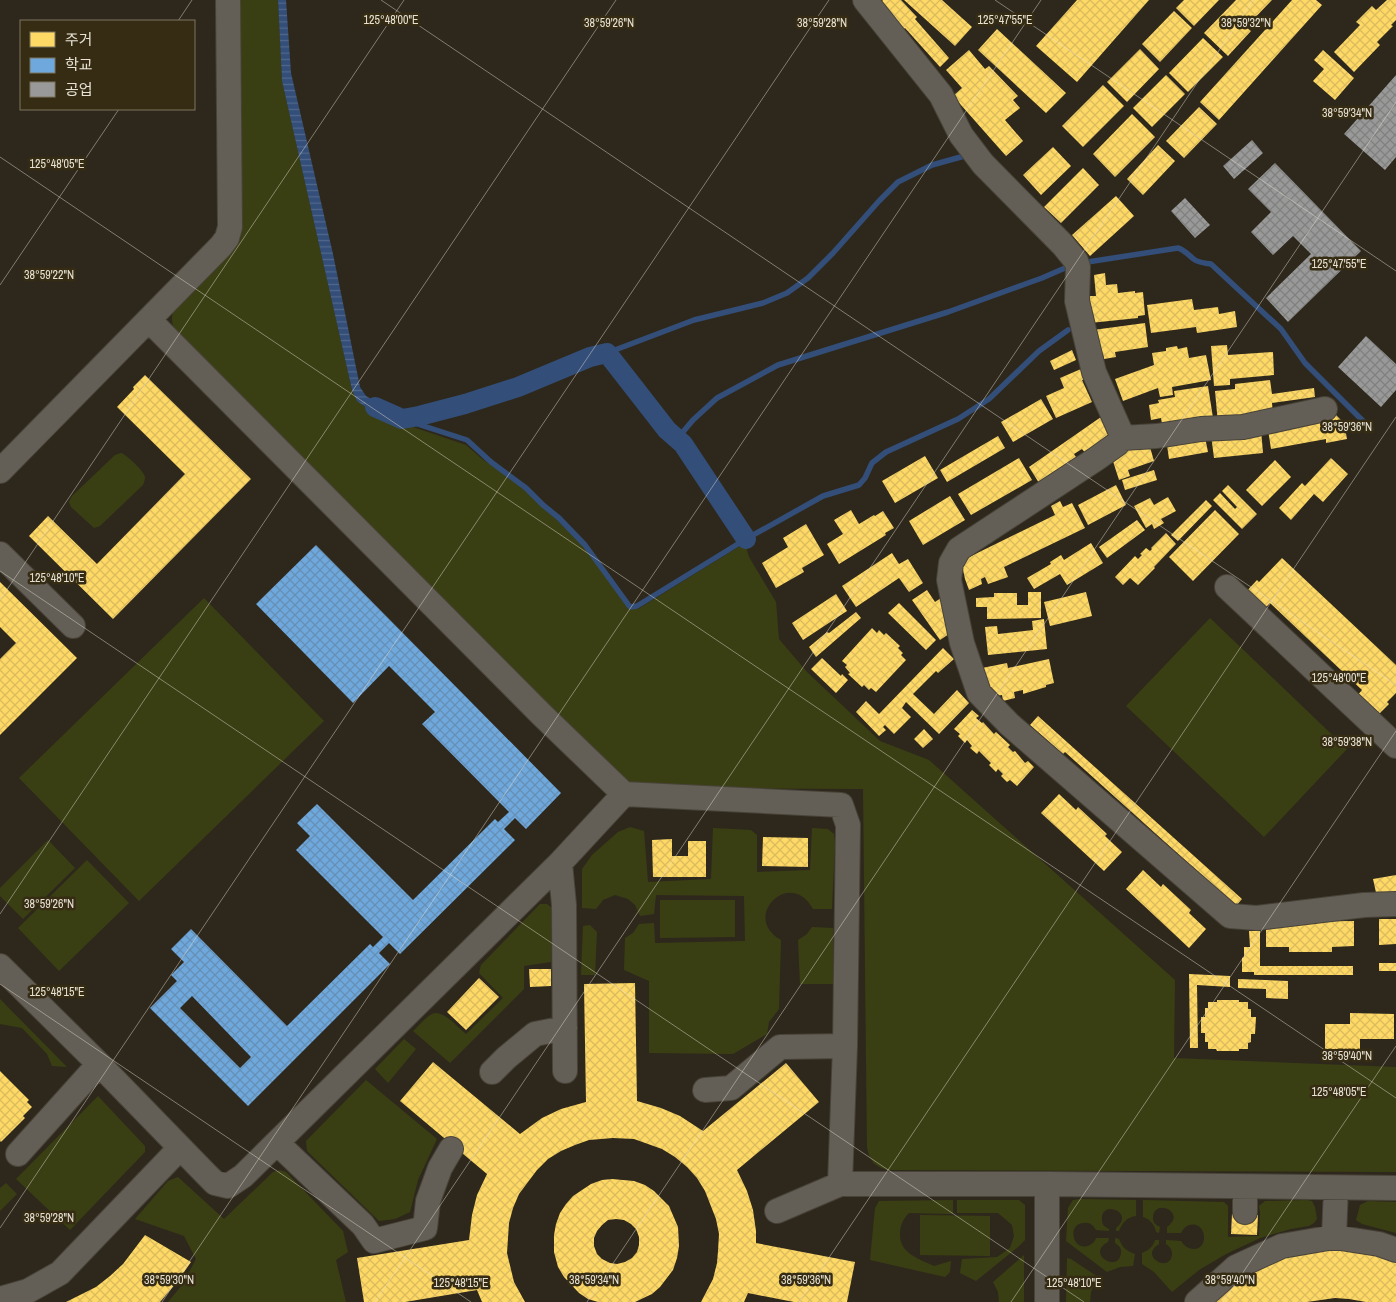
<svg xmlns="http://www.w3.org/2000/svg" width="1396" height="1302" viewBox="0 0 1396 1302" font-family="'Archivo Narrow','Noto Sans KR',sans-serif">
<defs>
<pattern id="water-rules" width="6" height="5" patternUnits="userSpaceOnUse" patternTransform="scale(1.25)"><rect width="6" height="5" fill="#334e78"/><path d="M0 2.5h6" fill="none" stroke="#51678a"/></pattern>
<pattern id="homes-cross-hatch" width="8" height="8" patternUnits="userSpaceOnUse" patternTransform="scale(1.25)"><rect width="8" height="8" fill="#ffd966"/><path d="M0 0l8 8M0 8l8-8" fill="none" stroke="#dabb5e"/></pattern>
<pattern id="schools-cross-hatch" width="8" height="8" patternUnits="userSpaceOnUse" patternTransform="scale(1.25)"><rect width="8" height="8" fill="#6fa8dc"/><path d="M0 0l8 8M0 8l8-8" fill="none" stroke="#658fb5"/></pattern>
<pattern id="industry-cross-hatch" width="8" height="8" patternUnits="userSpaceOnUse" patternTransform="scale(1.25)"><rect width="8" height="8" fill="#999"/><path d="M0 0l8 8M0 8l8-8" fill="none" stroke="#80807e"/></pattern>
</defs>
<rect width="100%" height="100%" fill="#2e281c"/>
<path fill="#3a3f13" d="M241,0H278L282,81L352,390L358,401L364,406L410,426L466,445L481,458L525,490L542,507L557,520L584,547L625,604L630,609H638L745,543L749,557L776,602L779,639L807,672L880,741L929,760L1175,980L1174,1058L1396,1067V1172L887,1170C874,1165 870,1162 867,1147L863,789L632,788L627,785L176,334C172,324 170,317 175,307L241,238Z
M121,453C127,455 144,471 145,477C145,480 144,482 143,485L100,526L94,528L71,507L69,502L72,496L115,455Z
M204,598L324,721L139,901L19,778Z
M1210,618L1347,749L1264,837L1126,706Z
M630,827L644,831L648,882L711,879L713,828L751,830L757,835V872L810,870L812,828L828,829L834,834L835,843L832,909H813C792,870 749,910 772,933C774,936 778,938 781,940L779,1009L769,1022L767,1034L733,1054L649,1053V981L624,970L625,938L633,933L639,924L654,923L655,943L745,941L744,896L656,895L654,914L640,916L635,905L628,899L615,895L603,900L596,909L582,908V869L592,855L618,832Z
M48,840L75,868L23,919L0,896V888Z
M87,860L129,903L59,971L18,928Z
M660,900H735V937L660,938Z
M540,904H547L551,907V962L524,966V989L450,1063L413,1031C419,1026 425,1017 432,1014C442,1008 458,1028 466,1034L503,998L479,973L481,965Z
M590,925L597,932L595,975H581L583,926Z
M812,927L833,928V984H800L798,940L807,934Z
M0,999L67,1067L52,1066L47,1054L22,1028L0,1024Z
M404,1039L416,1049L388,1083L375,1069Z
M366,1080L437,1139L418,1180L410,1212L395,1219L379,1221L307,1151L306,1141Z
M98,1096L145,1146V1152L70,1230L16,1179Z
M280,1170L286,1172L343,1231L348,1252L336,1260L346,1302H168L182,1285L196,1259L184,1236L135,1219L168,1181L178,1177L224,1219L273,1172Z
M6,1183L17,1194L0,1211V1188Z
M1080,1199L1136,1200V1216C1127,1217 1122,1223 1119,1231H1116V1228C1136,1212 1100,1199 1102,1220C1102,1225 1105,1227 1109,1229V1231L1096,1230C1093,1225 1090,1222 1084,1223C1067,1223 1072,1251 1088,1246C1092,1244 1095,1242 1096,1238H1109L1108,1242C1085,1254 1119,1274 1121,1253C1122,1248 1118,1245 1115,1243V1238L1119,1239C1122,1247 1126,1251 1135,1254L1133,1266L1120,1267L1107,1272L1066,1241L1068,1208L1073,1200Z
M953,1200V1214L909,1213C902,1220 900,1226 900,1235C900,1254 920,1259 934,1266L951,1261L950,1272L945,1277L870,1260L875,1208L879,1201Z
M957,1200H1019L1025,1205V1240L1018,1247L976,1281L960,1273L962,1259L997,1257L1010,1248L1014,1236L1012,1225L998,1213H957Z
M1143,1200L1224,1202L1228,1206V1237L1259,1236L1260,1213L1259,1206L1265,1201L1307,1200L1312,1201L1315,1207L1317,1219L1314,1223L1309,1226L1291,1229L1260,1238L1226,1254L1199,1270L1172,1292L1154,1272L1142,1264V1253C1149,1250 1153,1247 1155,1240H1159V1244C1138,1257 1171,1274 1172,1254C1172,1249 1170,1247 1166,1244V1240L1181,1241C1184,1245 1187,1249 1194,1249C1210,1248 1206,1220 1189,1225C1185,1227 1183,1229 1181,1233H1167V1227C1188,1212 1153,1197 1153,1218C1153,1223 1156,1225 1160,1227L1159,1233L1156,1232C1155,1225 1150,1219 1143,1217Z
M1368,1201L1396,1202V1233L1362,1224L1356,1220L1360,1205Z
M920,1215L990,1216V1256L920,1255Z
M1024,1255V1302H999L998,1292L993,1282Z
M1067,1258L1071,1259L1098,1277L1091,1292L1090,1302H1066Z"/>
<path fill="url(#water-rules)" d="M278,0H286L291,73L333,254L360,387L366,396L400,415L399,422L364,406L357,401L352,390L282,81Z"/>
<path fill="url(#homes-cross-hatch)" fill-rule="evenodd" d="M883,0H901L917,17L915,19L949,58L940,67L905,28L903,30L880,3Z
M904,0H942L972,27L955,46Z
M1077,0H1149L1077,82L1036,46Z
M1184,0H1219L1194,26L1176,8Z
M1236,0H1272L1246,27L1251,31L1228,56L1204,33Z
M1292,0H1316L1322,5L1219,120L1200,102Z
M1387,0H1396V20L1391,25L1393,26L1377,42L1380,45L1354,72L1334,52L1360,25L1356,22L1372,6L1376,10Z
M1174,11L1192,28L1160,62L1142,44Z
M997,29L1066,93L1046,113L978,50Z
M1203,38L1223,57L1188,92L1169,73Z
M1140,49L1159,69L1127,102L1107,82Z
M969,50L985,69L989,66L1018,96L1013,100L1020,108L1005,120L1023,141L1006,156L953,96L962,88L946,70Z
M1323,50L1354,78L1335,100L1313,81L1324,69L1314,60Z
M1166,75L1185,94L1152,127L1133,108Z
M1103,85L1124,106L1083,147L1062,126Z
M1199,107L1217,124L1184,158L1166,141Z
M1132,114L1155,137L1115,177L1093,154Z
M1158,145L1175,161L1143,195L1127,179Z
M1053,147L1071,166L1041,195L1023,175Z
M1083,168L1099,185L1061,223L1044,207Z
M1116,196L1134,216L1090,256L1072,235Z
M1105,273L1106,285L1117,284L1118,293L1135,291V293L1143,292L1145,315L1138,316V318L1090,323L1087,296H1096L1094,275Z
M1192,299L1194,310L1218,307L1219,314L1235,311L1237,327L1197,333L1196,327L1151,333L1147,305Z
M1145,323L1148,347L1115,352L1116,357L1104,359L1103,354H1096L1093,330Z
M1227,345L1228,355L1273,352L1274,375L1230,379V385L1214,386L1211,346Z
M1177,346L1178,349L1187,347L1189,358L1206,355L1211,380L1172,387L1173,395L1160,397L1158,388L1123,401L1115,379L1154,365L1152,353L1166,351V348Z
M1072,350L1076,360L1054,370L1050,361Z
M1081,369L1085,379L1082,380L1092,402L1056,418L1046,396L1064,388L1060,378Z
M145,375L251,479L113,619L29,536L48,516L97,564L185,474L117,407L134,389L133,387Z
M1270,380L1272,394L1314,388L1315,397L1272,403L1273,414L1218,424L1215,391L1235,389V384Z
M1208,386L1214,424L1163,431L1161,418L1151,420L1149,405L1159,403L1158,400L1175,397L1174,391Z
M1041,399L1053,419L1013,442L1001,422Z
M1333,412L1344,423L1347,439L1326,443V439L1271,449L1267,423Z
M1101,417L1111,432L1107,438L1087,455L1082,449L1074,454L1076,457L1039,483L1029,467Z
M1261,429L1263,453L1214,458L1211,435Z
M1204,432L1208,452L1169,459L1166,438Z
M998,436L1005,448L947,482L940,470Z
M1148,440L1154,461L1128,470L1130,476L1119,480L1110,452Z
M925,456L938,478L895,503L882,481Z
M1019,458L1032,480L971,515L958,494Z
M1331,458L1348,474L1323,502L1314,494L1291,520L1279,508L1302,483L1305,486Z
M1275,460L1291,477L1262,506L1246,490Z
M1154,470L1157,480L1125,490L1122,480Z
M1116,485L1126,505L1088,525L1078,505Z
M1228,485L1257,514L1242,529L1213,500L1220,493L1235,509L1237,507L1222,491Z
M950,496L965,520L923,545L909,521Z
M1168,497L1176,511L1161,519L1164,523L1154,529L1152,524L1146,528L1134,506L1150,498L1154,505Z
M1206,500L1212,506L1178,541L1171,535Z
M1060,501L1063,507L1072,503L1085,528L1004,567L1008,577L988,584L985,577L981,579L982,584L969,590L965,579L961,561L1055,515L1051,506Z
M851,510L859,524L874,515L875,516L883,511L894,528L885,533L886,535L839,564L827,544L843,534L834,520Z
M1215,510L1239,534L1193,581L1169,557Z
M1137,520L1145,530L1107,558L1099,547Z
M806,524L824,555L802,568L804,572L776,588L762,563L788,547L783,538Z
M1166,533L1176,544L1154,567L1155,568L1138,585L1130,578L1123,585L1115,577L1135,556L1138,559L1142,555L1140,554L1146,548L1150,551L1152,549L1151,548Z
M1091,543L1103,563L1067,585L1060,574L1034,589L1027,578L1051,564L1050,562L1061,555L1064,560Z
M892,553L899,564L908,559L923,583L909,592L899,578L856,607L842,586Z
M1282,558L1396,665V693L1387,702L1389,704L1377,716L1356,697L1362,690L1270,603L1263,610L1245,593L1257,580L1259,582Z
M0,582L77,658L0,735V659L16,643L0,627Z
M927,590L935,602L941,598L955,630L940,640L912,600Z
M1028,592H1041V618L987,619V607H976V598L994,597V593H1017V605H1028Z
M1086,592L1092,616L1050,626L1044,602Z
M836,594L847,611L803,640L792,623Z
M899,603L936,640L926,650L888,613Z
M856,612L861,618L816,657L809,647L827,632L829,633Z
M1044,619L1047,649L988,655L985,627L997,626L998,634L1033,630L1032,621Z
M872,628L877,633L879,630L884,635L886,633L900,646L898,648L903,653L901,655L906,660L876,692L871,688L869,690L864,685L862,687L848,674L850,673L845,667L847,665L842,661Z
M943,648L954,659L938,673L936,671L913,694L934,714L957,690L969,703L939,734L906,702L902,708L911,717L894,734L885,725L883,727L886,730L879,736L856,712L866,701L879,714Z
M822,658L841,676L842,674L848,680L836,693L811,669Z
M1049,659L1054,683L1046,685V687L1023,694V690L1014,692L1015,698L1003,701L1002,695L996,696L986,687L982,668L1007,663L1008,668Z
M972,710L979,716L976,718L982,723L983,722L994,734L996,732L1010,745L1008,747L1013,752L1015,751L1025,763L1028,761L1034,767L1017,786L1010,780L1007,782L1001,776L1003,774L998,769L996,772L989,765L991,763L979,751L977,754L970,748L972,746L967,740L965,743L958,736L960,734L954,729Z
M1038,716L1242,899L1236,906L1065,752L1063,754L1030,725Z
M924,729L933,739L923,748L914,739Z
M1059,794L1076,810L1078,807L1107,834L1105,836L1122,852L1104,871L1041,813Z
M763,837L808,838V867L762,866Z
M672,839V856H688V841H706V877H653L652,840Z
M1143,870L1161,887L1163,884L1191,910L1189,913L1206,929L1189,948L1126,889Z
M1396,875V893L1377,897L1373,879Z
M1379,919H1396V944L1379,945Z
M1354,921V946L1332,947V952H1289V947H1266V922Z
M1249,931H1260V966H1353V975H1254V972H1242V958L1244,957V947H1250Z
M1379,963H1396V971H1379Z
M529,969H551V986L530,987Z
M1189,974L1230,976V987L1197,985L1198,1048H1190Z
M479,978L499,997L466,1030L447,1012Z
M1238,979L1288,981V999L1266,998V989L1238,988Z
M635,983L637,1101L661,1108L680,1116L703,1131L786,1063L819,1102L737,1170L747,1191L753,1210L756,1231V1243L855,1262L847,1302H794L748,1293L744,1302H701L713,1279L717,1263L718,1251L719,1234L716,1219L705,1191L697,1178L687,1167L675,1157L662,1149L634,1139L613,1138L589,1140L575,1145L561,1151L548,1159L537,1170L519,1194L513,1208L509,1223L507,1253L514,1282L525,1302H482L477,1290L405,1302H364L357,1258L469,1240L472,1215L477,1195L487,1174L400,1101L433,1062L520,1134L542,1118L561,1109L586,1102L584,984Z
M1217,1000H1239V1002H1248V1009H1251V1017H1256L1255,1034H1251V1042L1248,1043V1049H1239V1051H1217L1216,1049H1208V1042H1205V1033H1201V1017H1205V1008H1208V1002H1217Z
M1350,1013L1394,1014V1039H1360V1050L1325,1049V1024H1350Z
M0,1071L29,1100L27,1102L32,1107L23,1116L25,1118L1,1142L0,1141Z
M612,1179L634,1181L645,1185L654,1191L669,1206L678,1227L679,1246L677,1258L673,1270L660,1287L652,1294L635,1302H598L588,1299L579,1293L564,1277L558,1267L554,1252V1235L556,1224L560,1213L566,1204L573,1196L591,1184L602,1180ZM616,1219L624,1220L631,1224L636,1229L639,1237V1245L637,1252L632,1258L625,1262L617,1264L610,1263L602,1259L597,1254L594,1246V1238L597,1231L602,1225L608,1220Z
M1232,1214L1258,1215L1257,1235L1231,1234Z
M145,1235L191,1262L177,1282L160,1302H66L96,1287L110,1276L123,1264Z
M1335,1248L1355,1249L1396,1260V1302H1366L1349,1299L1335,1298L1307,1302H1215L1227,1290L1243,1278L1260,1267L1278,1259L1297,1253Z"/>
<path fill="url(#schools-cross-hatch)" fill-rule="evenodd" d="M316,545L561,793L526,829L515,818L504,829L515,840L400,954L389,943L379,953L390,964L248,1106L150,1008L177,981L171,975L184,962L171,949L191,929L287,1026L370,944L373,947L383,937L296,850L310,836L297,823L317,804L413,900L495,819L498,822L509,812L422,724L435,712L389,666L353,703L256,604ZM192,996L251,1057L240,1068L180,1008Z"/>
<path fill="url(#industry-cross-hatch)" d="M1396,75V157L1385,170L1344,134Z
M1252,140L1263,153L1234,179L1223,166Z
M1275,163L1361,251L1288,322L1266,298L1311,254L1293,236L1273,255L1251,232L1271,212L1248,189Z
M1185,198L1210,225L1195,238L1171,211Z
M1366,336L1396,364V390L1381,407L1338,367Z"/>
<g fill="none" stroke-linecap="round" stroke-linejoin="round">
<path stroke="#334e78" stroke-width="5.5" d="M1081,263L1178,248C1185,250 1189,256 1195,260C1200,263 1205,263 1211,264L1281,329L1305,363L1371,429
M607,353L694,320L763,303L787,293L808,278L833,253L879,201L898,182L932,165L968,155
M402,419L467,440L491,462L526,488L543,505L559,518L585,545L630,607L637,606L746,539L823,496L859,485L865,478L872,463L886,452L958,419L989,399L1039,351L1068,330
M677,439L693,420L717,398L778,365L948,312L1042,278L1072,265"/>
<path stroke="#334e78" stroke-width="20" d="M375,407L402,419L419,416L465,404L518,387L590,357L607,353L667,430L683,444L746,539"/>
<g stroke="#484339" stroke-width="26">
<path id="minor" d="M865,0L941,95L961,135L983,164L1063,245L1076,261L1078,267L1077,301L1094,372L1121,433L1122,438L1117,444L1096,459L959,549L951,563L949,580L962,643L979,693L1009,724L1230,916L1257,918L1364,905L1396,904
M149,320L542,715L624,794L841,805L848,825L845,1046L840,1184H1047L1396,1188
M1122,438L1157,436L1201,429L1243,427L1325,409
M0,471L221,246L227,238L230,227L228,0
M0,554L73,626
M1227,587L1396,746
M560,863L564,905L565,1071
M0,966L99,1064L205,1173L215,1183L228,1186L243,1176L560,863L624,794
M492,1072L506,1058L535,1034L565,1028
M705,1090L731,1088L780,1047L845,1046
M277,1143L363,1225L374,1241L425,1228L428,1201L440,1168L451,1149
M18,1154L99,1064
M777,1211L840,1184
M1245,1212V1187
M1334,1237L1336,1188
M0,1299L28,1291L60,1273L180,1148
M1047,1302V1184
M1197,1302L1236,1267L1282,1246L1334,1237L1379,1244L1396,1250"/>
</g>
<use href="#minor" stroke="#645f56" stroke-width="24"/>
</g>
<path fill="none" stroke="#e8e2d4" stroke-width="1" stroke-opacity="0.45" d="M381,0L1396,685M995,0L1396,271M178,21L192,0M0,157L1396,1098M0,285L119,109M0,571L1084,1302M0,600L404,0M0,914L616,0M0,984L471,1302M0,1228L829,0M162,1302L1041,0M375,1302L1253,0M587,1302L1396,102M799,1302L1396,417M1011,1302L1396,731M1223,1302L1396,1046"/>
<g font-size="12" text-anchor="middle" fill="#e8e2d4" stroke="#362c14" stroke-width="5" stroke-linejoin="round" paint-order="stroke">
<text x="391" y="24">125°48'00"E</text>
<text x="1005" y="24">125°47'55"E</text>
<text x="609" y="27">38°59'26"N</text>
<text x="822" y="27">38°59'28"N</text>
<text x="1246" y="27">38°59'32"N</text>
<text x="1347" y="117">38°59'34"N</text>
<text x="57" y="168">125°48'05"E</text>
<text x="1339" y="268">125°47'55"E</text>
<text x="49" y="279">38°59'22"N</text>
<text x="1347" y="431">38°59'36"N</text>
<text x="57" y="582">125°48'10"E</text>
<text x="1339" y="682">125°48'00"E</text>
<text x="1347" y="746">38°59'38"N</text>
<text x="49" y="908">38°59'26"N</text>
<text x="57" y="996">125°48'15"E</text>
<text x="1347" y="1060">38°59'40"N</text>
<text x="1339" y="1096">125°48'05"E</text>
<text x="49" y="1222">38°59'28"N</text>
<text x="169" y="1284">38°59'30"N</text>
<text x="594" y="1284">38°59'34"N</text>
<text x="806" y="1284">38°59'36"N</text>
<text x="1230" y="1284">38°59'40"N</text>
<text x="461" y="1287">125°48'15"E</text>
<text x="1074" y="1287">125°48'10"E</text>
</g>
<rect x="20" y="20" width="175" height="90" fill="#362c14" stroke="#7d7561"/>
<rect x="30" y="32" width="25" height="15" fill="#ffd966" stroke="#7d7561"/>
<text x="65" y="45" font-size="15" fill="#e8e2d4">주거</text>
<rect x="30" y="58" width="25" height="15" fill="#6fa8dc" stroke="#7d7561"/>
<text x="65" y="70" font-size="15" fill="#e8e2d4">학교</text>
<rect x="30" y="82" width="25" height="15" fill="#999999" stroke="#7d7561"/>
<text x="65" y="95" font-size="15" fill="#e8e2d4">공업</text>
</svg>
